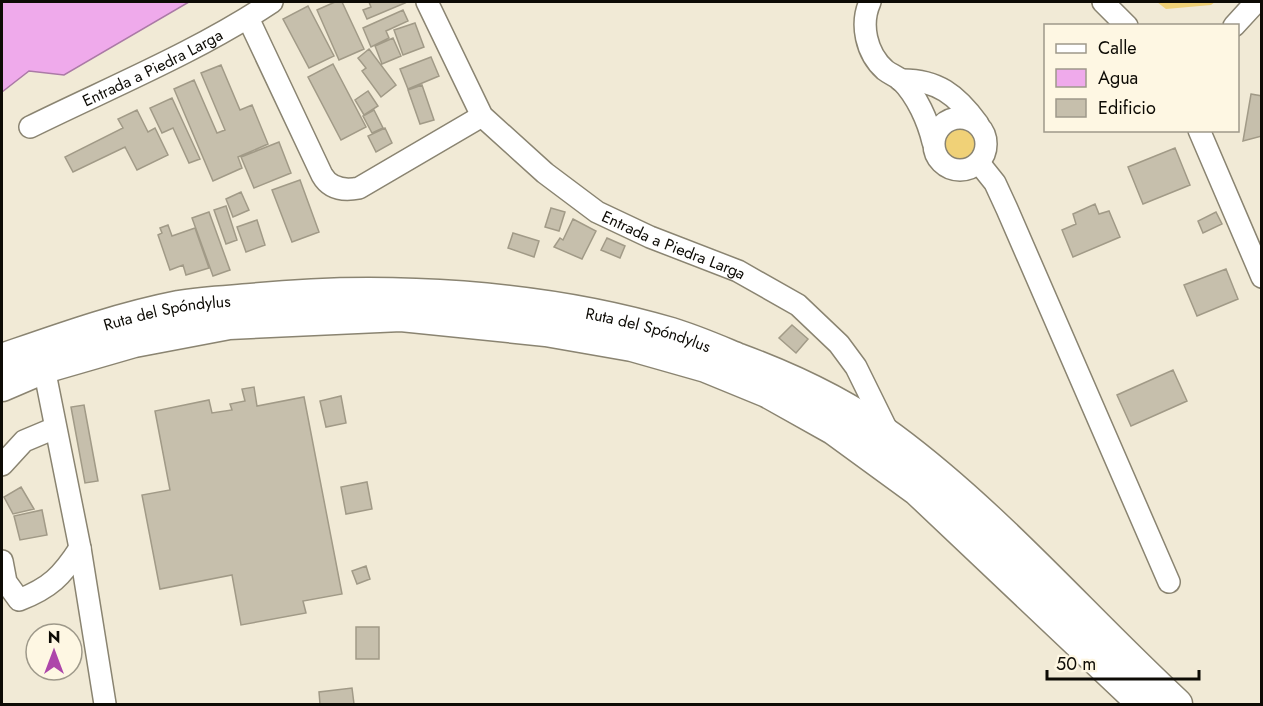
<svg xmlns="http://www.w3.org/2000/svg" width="1263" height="706" viewBox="0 0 1263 706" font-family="Jost,sans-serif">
<rect width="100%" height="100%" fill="#f1ead6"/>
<path fill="#f0d177" d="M1157,2H1215L1211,5L1166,9Z
M943 145a16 16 0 1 1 32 0a16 16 0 1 1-32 0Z"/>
<path fill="#efaaeb" stroke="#ab7aa6" stroke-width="1.5" d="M2,2H189L64,75L29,71L2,92Z"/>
<path fill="#c6bfac" stroke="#a19a87" stroke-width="1.5" d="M335,2H342L364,49L339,60L317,10Z
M369,2H404L405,3L367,19L363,10L371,7Z
M308,6L334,56L309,68L283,19Z
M403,10L408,21L386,31L389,38L371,47L363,28Z
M415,23L424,47L403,55L394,30Z
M393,38L401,56L382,64L375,46Z
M369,49L396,85L381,97L362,71L366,68L358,58Z
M431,57L439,76L408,89L400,69Z
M333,64L366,127L341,140L308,77Z
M221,65L240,110L252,105L268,144L238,157L242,168L213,181L174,89L194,80L217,133L225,130L201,73Z
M422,85L434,120L420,124L408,90Z
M368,91L378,106L364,115L355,100Z
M1251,94L1262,96V136L1243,141Z
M172,98L200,159L189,163L173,128L162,133L150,108Z
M137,110L148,132L155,128L168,155L137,170L125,147L73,172L65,157L123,128L118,119Z
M374,110L383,128L372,133L363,116Z
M385,128L392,143L376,152L368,136Z
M279,142L291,173L254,188L241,157Z
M1175,148L1190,185L1143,204L1128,167Z
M300,180L319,232L292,242L272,190Z
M241,192L249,210L233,217L226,199Z
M1095,204L1099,214L1109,211L1120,237L1073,257L1062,230L1076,224L1073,214Z
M226,206L237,240L226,244L214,210Z
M551,208L565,212L559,231L545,227Z
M209,212L230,270L213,276L192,218Z
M1216,212L1222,224L1203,233L1198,221Z
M573,219L596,231L582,259L554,247L560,238L563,240Z
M257,220L265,245L246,252L237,227Z
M168,225L172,236L195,228L209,268L186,275L183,265L170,270L158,235L162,233L160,228Z
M513,233L539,241L534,257L508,248Z
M607,238L625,246L620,258L601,250Z
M1226,269L1238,299L1197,316L1184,285Z
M792,325L808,339L796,353L779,338Z
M1173,370L1187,401L1131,426L1117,395Z
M254,387L257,406L304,397L342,594L303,601L306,613L241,625L232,575L160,589L142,495L170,490L155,411L209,400L212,413L232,410L230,404L245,401L242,389Z
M341,396L346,423L326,427L320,401Z
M84,405L98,481L85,483L71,407Z
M367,482L372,509L346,514L341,487Z
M21,487L34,509L13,514L4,497Z
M42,510L47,535L20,540L14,516Z
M366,566L370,579L357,584L352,571Z
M356,627H379V659H356Z
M352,688L354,704H320L319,692Z"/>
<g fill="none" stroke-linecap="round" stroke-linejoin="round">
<g stroke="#8a8471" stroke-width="24">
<g id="minor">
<path id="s1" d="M427,2L482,116L545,173L597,212L650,237L738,271L798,305L839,344L856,367L889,434"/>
<path d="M870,2C860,24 866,53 885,70C890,74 896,76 901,80C917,96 928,121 933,142"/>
<path d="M1103,2L1127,26"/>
<path d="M248,18L322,175C330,189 344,191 359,188L482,116"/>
<path d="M1234,26L1256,2"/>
<path d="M900,80C937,79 957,95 978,124"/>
<circle cx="960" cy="144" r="26"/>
<path id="s2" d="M30,127C111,87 197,52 272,2"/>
<path d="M1199,130L1262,277"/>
<path d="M979,163L995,183L1007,209L1169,582"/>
<path d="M44,368L80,548L105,704"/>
<path d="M2,465L24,441L55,428"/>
<path d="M2,561L6,582L19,600C50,588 62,576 80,548"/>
</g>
</g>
<g stroke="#8a8471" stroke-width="33">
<g id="highway">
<path id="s3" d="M2,359C60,339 118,318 179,306C203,302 227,301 251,299C384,285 543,295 671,333C694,340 717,350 739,359C793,379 846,404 892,438C996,515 1082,616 1177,704"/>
<path d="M2,386L44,368L134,342L229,324L401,316L546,331L632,346L706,367L767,392L833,429L918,491L1143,704"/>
</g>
</g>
<use href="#minor" stroke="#fff" stroke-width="21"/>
<use href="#highway" stroke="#fff" stroke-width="30"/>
</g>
<g text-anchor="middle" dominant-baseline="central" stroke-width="6" stroke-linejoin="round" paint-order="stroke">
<g font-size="16" fill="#0d0b05" stroke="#fef7e3">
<text stroke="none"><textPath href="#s2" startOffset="136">Entrada a Piedra Larga</textPath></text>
<text stroke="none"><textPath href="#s1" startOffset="360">Entrada a Piedra Larga</textPath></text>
<text stroke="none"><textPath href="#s3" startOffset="172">Ruta del Spóndylus</textPath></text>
<text stroke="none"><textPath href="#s3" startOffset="658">Ruta del Spóndylus</textPath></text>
</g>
</g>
<rect width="1263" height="706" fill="none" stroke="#0d0b05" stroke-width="6"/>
<rect x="1044" y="24" width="195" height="108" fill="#fef7e3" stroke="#9e998a" stroke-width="1.5"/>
<rect x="1056" y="44" width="30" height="9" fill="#ffffff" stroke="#9e998a" stroke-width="1.5"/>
<text x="1098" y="54" font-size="18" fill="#0d0b05">Calle</text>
<rect x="1056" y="69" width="30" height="18" fill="#efaaeb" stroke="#9e998a" stroke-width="1.5"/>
<text x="1098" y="84" font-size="18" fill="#0d0b05">Agua</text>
<rect x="1056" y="99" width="30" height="18" fill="#c6bfac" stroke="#9e998a" stroke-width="1.5"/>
<text x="1098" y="114" font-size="18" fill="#0d0b05">Edificio</text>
<g transform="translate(54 652)"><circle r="28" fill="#fef7e3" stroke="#9e998a" stroke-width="1.5"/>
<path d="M0-4.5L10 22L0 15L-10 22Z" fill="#ad46aa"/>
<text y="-9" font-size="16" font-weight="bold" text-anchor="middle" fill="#0d0b05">N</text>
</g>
<path d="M1047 670v9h152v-9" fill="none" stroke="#0d0b05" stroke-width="3"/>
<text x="1056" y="670" font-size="18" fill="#0d0b05" stroke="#fef7e3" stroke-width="4.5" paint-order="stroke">50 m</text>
</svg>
